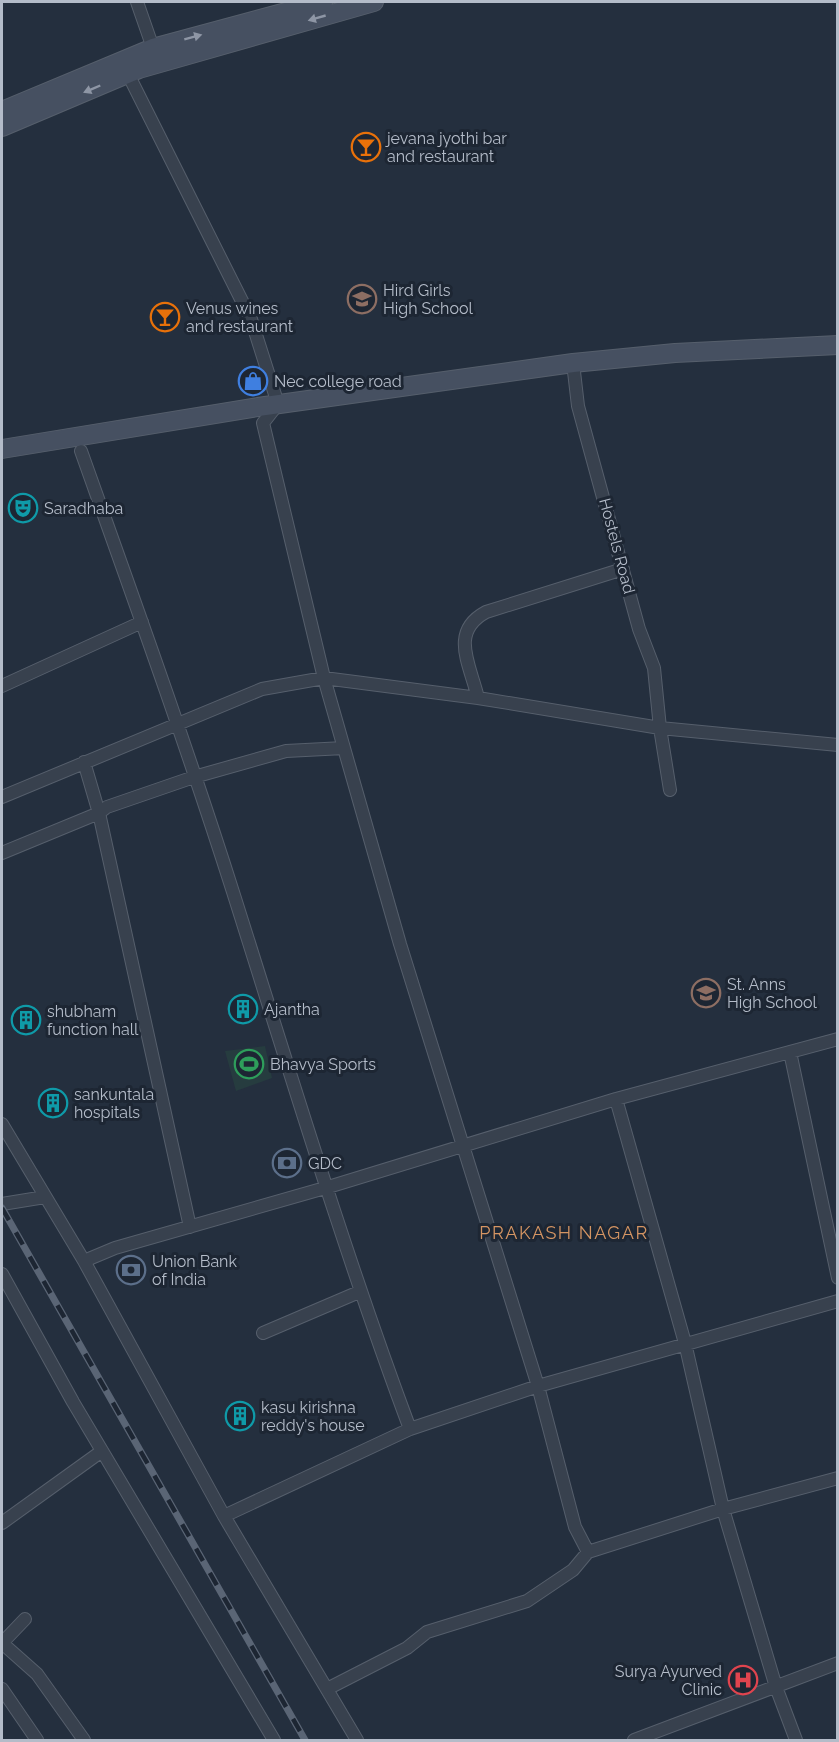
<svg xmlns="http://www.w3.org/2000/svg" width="839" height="1742" viewBox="0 0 839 1742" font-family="Raleway,sans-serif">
<rect width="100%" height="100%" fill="#242f3e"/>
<path fill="#263c3f" d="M265,1046L272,1078L236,1091L225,1051Z"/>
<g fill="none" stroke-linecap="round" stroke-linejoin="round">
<g stroke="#565f6c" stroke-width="14">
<path id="minor" d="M137,2L153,48
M128,74L251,319L278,404L263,423L324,678L400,944L538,1386L575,1527L588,1552L573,1570L527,1601L427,1632L407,1648L327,1689
M573,363L578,406L639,629L654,668L660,728L838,745
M81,451C133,597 186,744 233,892C290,1072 344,1252 410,1429
M2,686L142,622
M478,698C470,664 449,632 486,612L623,569
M2,797L262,689L324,678L478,698L660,728L670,790
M2,853L99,813L84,762
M790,1052L838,1278
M616,1099L685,1343L723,1509L776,1687L796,1740
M2,1124L84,1261L224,1516L357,1740
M2,1204L45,1197
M190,1227L99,813L107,807L194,777L286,751L344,748
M84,1261L115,1248L325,1188L616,1099L838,1039
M2,1274L73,1402L274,1740
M263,1333L359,1292
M224,1516L410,1429L538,1386L838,1301
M2,1523L102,1451
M588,1552L723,1509L838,1478
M2,1643L37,1674L84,1740
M2,1643L25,1619
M2,1689L37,1740
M634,1740L838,1663"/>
</g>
<g stroke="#565f6c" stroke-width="20">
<path id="secondary" d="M2,111L153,48L323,2
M2,127L139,69L374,2
M2,449L258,407L573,363L675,353L838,345"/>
</g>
<use href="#minor" stroke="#38414e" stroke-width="12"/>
<use href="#secondary" stroke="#465061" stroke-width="18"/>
<g stroke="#5a6575" stroke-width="7">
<path id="rail" d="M2,1208L305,1740"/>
</g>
<use href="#rail" stroke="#1d2633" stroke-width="4.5" stroke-dasharray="14" stroke-linecap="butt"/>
</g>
<defs><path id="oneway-solid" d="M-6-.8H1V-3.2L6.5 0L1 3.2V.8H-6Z" transform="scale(1.5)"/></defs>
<g fill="#8e96a5">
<use href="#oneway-solid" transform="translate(317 18) rotate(164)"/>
<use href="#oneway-solid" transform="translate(193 37) rotate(-15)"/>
<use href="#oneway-solid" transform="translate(92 89) rotate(157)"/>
</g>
<defs>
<g id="bar-ring" transform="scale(1.5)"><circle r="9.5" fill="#1d2633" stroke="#e8710a" stroke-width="1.5"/><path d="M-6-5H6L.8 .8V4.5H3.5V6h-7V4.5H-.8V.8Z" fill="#e8710a"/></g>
<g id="school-ring" transform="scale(1.5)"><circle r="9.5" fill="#1d2633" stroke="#8d6e63" stroke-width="1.5"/><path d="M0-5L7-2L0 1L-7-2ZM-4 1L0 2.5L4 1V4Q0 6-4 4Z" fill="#8d6e63"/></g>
<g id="shop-ring" transform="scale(1.5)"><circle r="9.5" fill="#1d2633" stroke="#3f7fe0" stroke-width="1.5"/><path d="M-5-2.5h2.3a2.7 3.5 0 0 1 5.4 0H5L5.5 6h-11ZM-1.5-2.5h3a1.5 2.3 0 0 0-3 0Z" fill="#3f7fe0"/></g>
<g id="theatre-ring" transform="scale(1.5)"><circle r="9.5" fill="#1d2633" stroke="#0f9aa8" stroke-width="1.5"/><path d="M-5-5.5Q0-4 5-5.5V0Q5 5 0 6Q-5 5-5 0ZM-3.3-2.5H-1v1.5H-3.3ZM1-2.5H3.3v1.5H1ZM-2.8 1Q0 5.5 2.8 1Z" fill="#0f9aa8"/></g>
<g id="building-ring" transform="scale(1.5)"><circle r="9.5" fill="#1d2633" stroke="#0f9aa8" stroke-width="1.5"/><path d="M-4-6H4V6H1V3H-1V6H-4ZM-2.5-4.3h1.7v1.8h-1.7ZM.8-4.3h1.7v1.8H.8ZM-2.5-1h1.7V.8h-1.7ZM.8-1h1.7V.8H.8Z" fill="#0f9aa8"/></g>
<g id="stadium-ring" transform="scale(1.5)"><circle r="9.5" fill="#1d2633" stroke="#2e9e5b" stroke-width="1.5"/><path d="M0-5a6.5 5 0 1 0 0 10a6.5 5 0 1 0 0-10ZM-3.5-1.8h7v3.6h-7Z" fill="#2e9e5b"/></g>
<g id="bank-ring" transform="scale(1.5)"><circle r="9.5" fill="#1d2633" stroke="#5c6f8a" stroke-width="1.5"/><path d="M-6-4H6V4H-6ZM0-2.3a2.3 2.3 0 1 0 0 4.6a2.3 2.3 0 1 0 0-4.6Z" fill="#5c6f8a"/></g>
<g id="hospital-ring" transform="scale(1.5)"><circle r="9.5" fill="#1d2633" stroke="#e0444e" stroke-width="1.5"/><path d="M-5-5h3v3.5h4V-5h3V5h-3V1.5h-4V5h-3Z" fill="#e0444e"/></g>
</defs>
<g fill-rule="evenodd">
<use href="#bar-ring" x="366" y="147"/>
<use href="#school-ring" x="362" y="299"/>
<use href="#bar-ring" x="165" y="317"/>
<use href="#shop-ring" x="253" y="381"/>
<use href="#theatre-ring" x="23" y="508"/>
<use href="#school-ring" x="706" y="993"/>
<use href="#building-ring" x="243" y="1009"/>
<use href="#building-ring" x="26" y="1020"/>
<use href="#stadium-ring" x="249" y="1064"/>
<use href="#building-ring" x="53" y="1103"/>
<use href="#bank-ring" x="287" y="1163"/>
<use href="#bank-ring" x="131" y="1270"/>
<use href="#building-ring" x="240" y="1416"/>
<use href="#hospital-ring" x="743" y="1680"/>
</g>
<g text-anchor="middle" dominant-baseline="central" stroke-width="6" stroke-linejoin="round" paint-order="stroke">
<g font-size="16" fill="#b4bcc9" stroke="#1d2633" text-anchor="start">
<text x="387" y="138">jevana jyothi bar<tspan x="387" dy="18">and restaurant</tspan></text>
<text x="383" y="290">Hird Girls<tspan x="383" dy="18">High School</tspan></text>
<text x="186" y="308">Venus wines<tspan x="186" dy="18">and restaurant</tspan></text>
<text x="274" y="381">Nec college road</text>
<text x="44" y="508">Saradhaba</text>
<text x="727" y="984">St. Anns<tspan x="727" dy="18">High School</tspan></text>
<text x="264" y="1009">Ajantha</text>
<text x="47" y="1011">shubham<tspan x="47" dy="18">function hall</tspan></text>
<text x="270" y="1064">Bhavya Sports</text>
<text x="74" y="1094">sankuntala<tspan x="74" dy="18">hospitals</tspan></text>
<text x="308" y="1163">GDC</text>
<text x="152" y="1261">Union Bank<tspan x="152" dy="18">of India</tspan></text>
<text x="261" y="1407">kasu kirishna<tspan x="261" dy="18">reddy's house</tspan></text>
<text x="722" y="1671" text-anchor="end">Surya Ayurved<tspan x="722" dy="18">Clinic</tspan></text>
</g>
<g font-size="16" fill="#b4bcc9" stroke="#1d2633">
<text transform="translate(617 546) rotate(75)">Hostels Road</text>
</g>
<g font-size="18" letter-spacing="1.5" fill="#d59563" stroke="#1d2633">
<text x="564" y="1232">PRAKASH NAGAR</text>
</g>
</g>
<rect width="839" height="1742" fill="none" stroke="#b4bcc9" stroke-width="6"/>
</svg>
